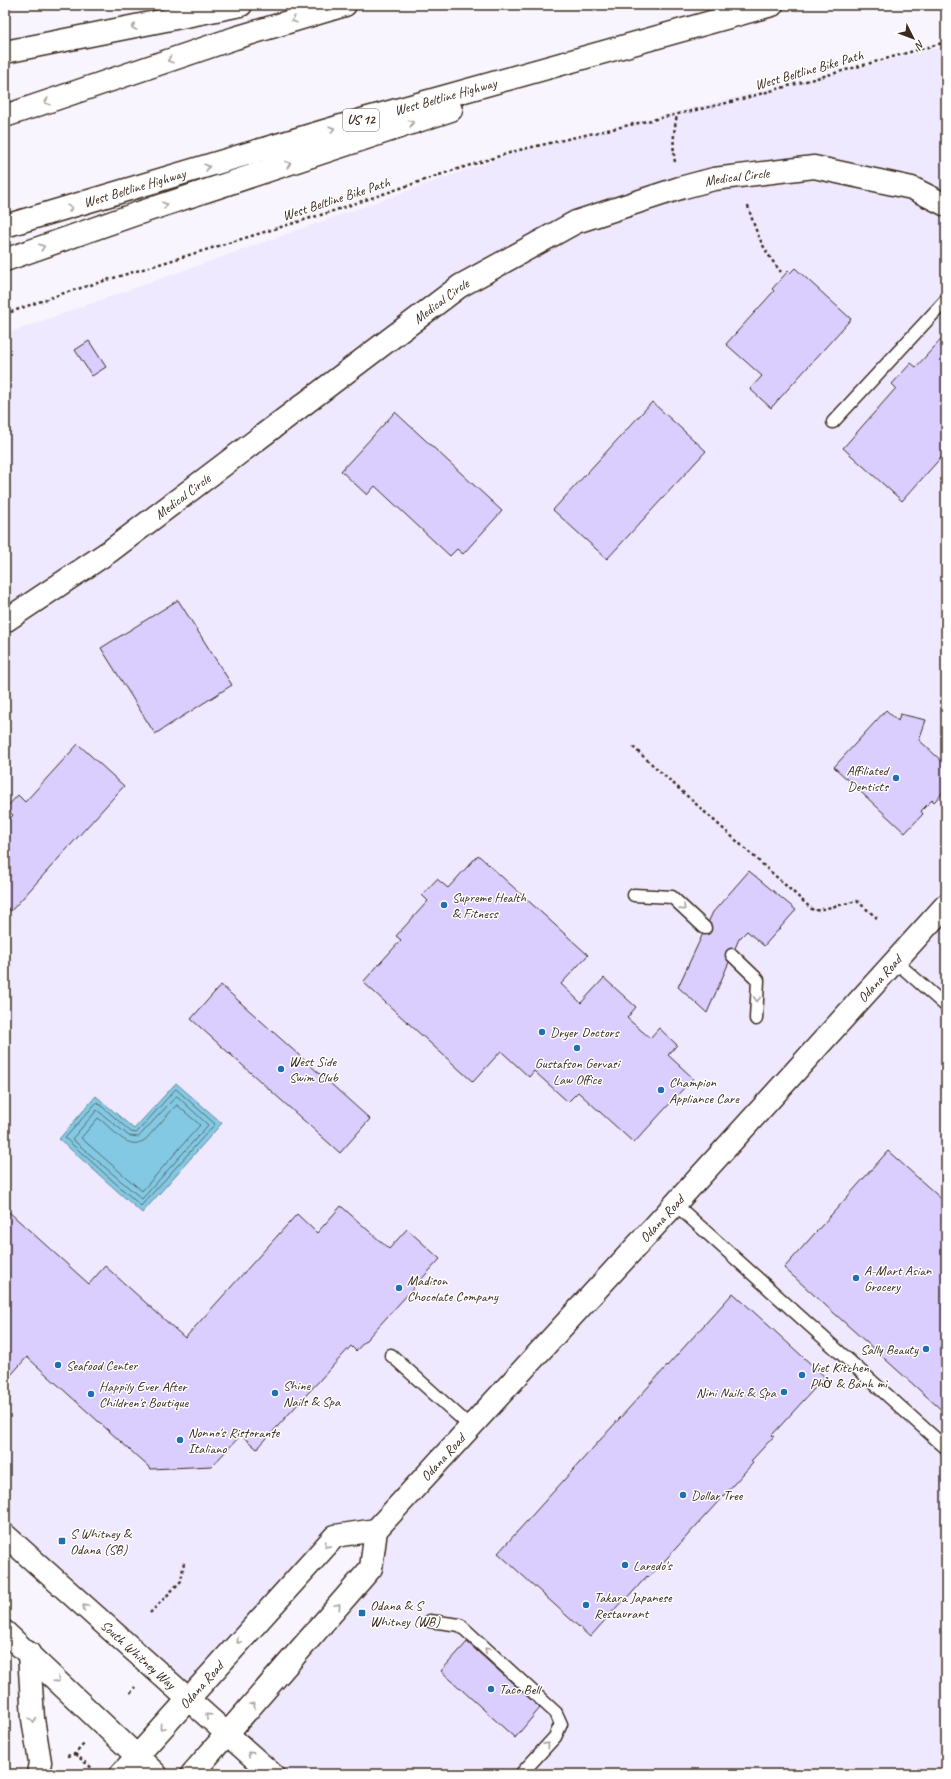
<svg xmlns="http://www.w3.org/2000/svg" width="951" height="1779" viewBox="0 0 951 1779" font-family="Caveat,sans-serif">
<rect width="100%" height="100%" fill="#f8f5ff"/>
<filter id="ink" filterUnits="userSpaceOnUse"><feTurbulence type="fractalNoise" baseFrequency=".025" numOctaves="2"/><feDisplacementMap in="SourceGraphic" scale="8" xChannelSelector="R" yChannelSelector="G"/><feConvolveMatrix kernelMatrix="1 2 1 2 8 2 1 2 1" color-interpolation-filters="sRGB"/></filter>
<g filter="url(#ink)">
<path fill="#efe9ff" d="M946,46V1774H272L228,1734L371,1568L375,1530L335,1536L188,1698L5,1535V334L528,148Z"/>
<path fill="#83c9e4" stroke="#668995" d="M176,1083L222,1123L142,1213L59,1139L96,1096L134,1129Z"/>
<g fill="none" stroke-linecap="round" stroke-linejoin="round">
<path stroke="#586a6d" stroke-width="1" d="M176,1089L215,1124L141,1206L65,1138L97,1102L131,1132L136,1133Z
M177,1096L208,1125L142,1199L72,1139L97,1110L129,1136L138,1137Z
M177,1105L200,1125L142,1191L81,1138L98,1118C112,1127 128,1154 146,1139Z"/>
</g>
<path fill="#dacdff" stroke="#3b2a1e" d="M795,268L851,319L771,408L750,389L762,376L726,344L774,291L772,289L788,271L790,273Z
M946,334V452L902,501L843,448L896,388L892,384L911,363L916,367Z
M89,341L106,367L92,376L75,350Z
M652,402L706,451L607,559L553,510Z
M395,412L502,511L463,554L457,549L450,556L375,486L367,495L341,471Z
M178,600L232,685L155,734L101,648Z
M886,710L898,721L900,714L926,720L919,740L946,765V789L934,802L932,800L921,811L923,814L905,833L834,767Z
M78,744L124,786L11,911L5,905V824L13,815L6,808L18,795L25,802Z
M478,855L588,955L561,984L581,1003L604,978L636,1007L627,1018L650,1038L659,1028L677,1045L668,1055L693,1078L634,1143L578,1092L568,1102L534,1071L529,1077L501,1051L473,1082L363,982L401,940L396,936L428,901L422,895L437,879L448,888Z
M749,871L796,910L764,946L747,931L739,939L707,1013L678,987L713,912Z
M221,985L370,1119L340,1153L191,1019Z
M888,1151L946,1203V1414L784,1268Z
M341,1206L389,1249L407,1229L440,1259L356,1351L351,1346L257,1449L241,1435L212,1466L151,1469L27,1357L11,1375L5,1370V1216L9,1212L89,1284L105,1266L185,1338L297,1214L317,1233Z
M733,1293L825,1377L772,1435L774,1436L751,1461L753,1463L649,1578L647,1576L625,1601L623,1600L590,1637L498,1553Z
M467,1642L540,1708L515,1738L441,1671Z"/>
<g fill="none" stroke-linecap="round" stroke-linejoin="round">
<g stroke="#3b2a1e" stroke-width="15">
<path id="service" d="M833,422L946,300
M634,895L672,897L705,928
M732,955L758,980L756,1019
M895,961L946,1006
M675,1204L946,1448
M391,1355L471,1427
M430,1621L460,1625L556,1713L561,1724L555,1737L521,1774"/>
</g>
<g stroke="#3b2a1e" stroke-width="25">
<g id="minor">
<path id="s1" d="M5,621L110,551L460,286L576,222L680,188L714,179L814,167L912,188L946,205"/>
</g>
</g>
<g stroke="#3b2a1e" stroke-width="25">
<g id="tertiary">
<path id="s2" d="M121,1774L335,1536L376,1530"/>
<path id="s3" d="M192,1774L371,1568L376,1530L675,1204L946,905"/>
</g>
</g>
<g stroke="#3b2a1e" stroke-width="25">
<g id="secondary">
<path id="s4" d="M5,1535L272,1774"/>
<path d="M5,1632L156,1774"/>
<path d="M29,1653L33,1719L40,1762L38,1774"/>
</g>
</g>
<g stroke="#3b2a1e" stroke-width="25">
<g id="motorway">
<path d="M5,52L241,5"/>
<path d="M5,116L235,38L345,5"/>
<path id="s5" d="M5,226L368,118L772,5"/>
<path d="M5,260L133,215L451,110"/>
</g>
</g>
<path stroke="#3b2a1e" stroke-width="2.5" stroke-dasharray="3 3" stroke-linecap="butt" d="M675,162C672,145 674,131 677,115
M748,206C756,233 763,250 781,272
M5,314L61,294L327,213L445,173L519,150L731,102L946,42
M633,747L814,911L857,901L877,918
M150,1613L181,1581L184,1562
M130,1693L135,1687
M75,1754L93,1769
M67,1756L75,1754L84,1744"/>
<use href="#service" stroke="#fff" stroke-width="12"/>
<use href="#minor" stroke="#fff" stroke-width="22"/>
<use href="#tertiary" stroke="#fff" stroke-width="22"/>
<use href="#secondary" stroke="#fff" stroke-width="22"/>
<use href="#motorway" stroke="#fff" stroke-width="22"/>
</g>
<defs><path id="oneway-chevron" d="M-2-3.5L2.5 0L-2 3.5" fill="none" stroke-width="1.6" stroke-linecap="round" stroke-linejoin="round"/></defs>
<g stroke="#a79f9a">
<use href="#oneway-chevron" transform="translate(294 20) rotate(163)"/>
<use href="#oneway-chevron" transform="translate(134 27) rotate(169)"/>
<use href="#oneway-chevron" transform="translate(170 60) rotate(161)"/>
<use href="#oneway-chevron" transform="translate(47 102) rotate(162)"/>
<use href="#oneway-chevron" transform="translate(411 123) rotate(-18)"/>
<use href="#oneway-chevron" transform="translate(332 129) rotate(-17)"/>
<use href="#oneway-chevron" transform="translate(288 164) rotate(-18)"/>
<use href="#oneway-chevron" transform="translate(207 167) rotate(-17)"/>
<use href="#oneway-chevron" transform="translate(165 205) rotate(-18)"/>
<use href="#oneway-chevron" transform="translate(70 208) rotate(-16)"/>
<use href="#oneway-chevron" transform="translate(42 247) rotate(-19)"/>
<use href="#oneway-chevron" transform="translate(683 908) rotate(44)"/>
<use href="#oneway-chevron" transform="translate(757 999) rotate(93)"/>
<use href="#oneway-chevron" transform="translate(327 1545) rotate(132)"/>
<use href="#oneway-chevron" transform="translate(338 1606) rotate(-49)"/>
<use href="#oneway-chevron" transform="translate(85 1607) rotate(-138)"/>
<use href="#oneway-chevron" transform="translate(239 1641) rotate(132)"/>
<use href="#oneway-chevron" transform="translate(487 1650) rotate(-138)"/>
<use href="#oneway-chevron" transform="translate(57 1680) rotate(44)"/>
<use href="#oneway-chevron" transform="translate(253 1705) rotate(-49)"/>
<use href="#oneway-chevron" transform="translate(208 1716) rotate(-138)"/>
<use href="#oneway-chevron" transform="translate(33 1720) rotate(83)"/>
<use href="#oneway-chevron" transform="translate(162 1727) rotate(131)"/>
<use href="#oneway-chevron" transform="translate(547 1745) rotate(-48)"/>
<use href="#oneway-chevron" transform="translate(250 1754) rotate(-138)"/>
</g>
</g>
<g fill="#1f6fb2" stroke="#fff" stroke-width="1.5">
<circle cx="896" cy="778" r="4"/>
<circle cx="444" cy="905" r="4"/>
<circle cx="542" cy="1032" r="4"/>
<circle cx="577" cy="1048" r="4"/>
<circle cx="281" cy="1069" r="4"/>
<circle cx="661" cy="1090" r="4"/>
<circle cx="856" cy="1278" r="4"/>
<circle cx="399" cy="1288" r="4"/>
<circle cx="926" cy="1349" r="4"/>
<circle cx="58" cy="1365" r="4"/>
<circle cx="802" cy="1375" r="4"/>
<circle cx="784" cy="1392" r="4"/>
<circle cx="275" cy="1393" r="4"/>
<circle cx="91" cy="1394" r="4"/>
<circle cx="180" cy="1440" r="4"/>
<circle cx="683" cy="1495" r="4"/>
<rect x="58" y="1537" width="8" height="8" rx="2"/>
<circle cx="625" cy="1565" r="4"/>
<circle cx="586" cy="1605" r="4"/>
<rect x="358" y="1609" width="8" height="8" rx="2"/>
<circle cx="491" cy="1689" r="4"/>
</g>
<g text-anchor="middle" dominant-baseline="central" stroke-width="3" stroke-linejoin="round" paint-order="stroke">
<rect fill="#fff" stroke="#766a62" stroke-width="1" x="343" y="109" width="36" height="22" rx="3"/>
<g font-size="13" font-weight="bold" fill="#3b2a1e">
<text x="361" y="120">US 12</text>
</g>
<g font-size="14" fill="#3b2a1e" stroke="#fff">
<text transform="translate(809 70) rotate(-16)">West Beltline Bike Path</text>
<text stroke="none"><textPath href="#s5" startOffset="459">West Beltline Highway</textPath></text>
<text stroke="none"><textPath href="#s1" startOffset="865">Medical Circle</textPath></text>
<text stroke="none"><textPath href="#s5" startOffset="135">West Beltline Highway</textPath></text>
<text transform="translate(336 199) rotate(-18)">West Beltline Bike Path</text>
<text stroke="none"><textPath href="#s1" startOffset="541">Medical Circle</textPath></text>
<text stroke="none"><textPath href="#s1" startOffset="217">Medical Circle</textPath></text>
<text stroke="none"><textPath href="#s3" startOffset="1058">Odana Road</textPath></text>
<text stroke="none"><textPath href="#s3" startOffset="734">Odana Road</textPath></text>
<text stroke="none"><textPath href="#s3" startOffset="410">Odana Road</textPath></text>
<text stroke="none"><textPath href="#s4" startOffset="179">South Whitney Way</textPath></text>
<text stroke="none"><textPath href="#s2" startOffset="120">Odana Road</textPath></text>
</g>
<g font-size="14" fill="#3b2a1e" stroke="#fff" text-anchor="start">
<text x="888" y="770" text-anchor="end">Affiliated<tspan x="888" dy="16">Dentists</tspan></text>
<text x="452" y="897">Supreme Health<tspan x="452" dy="16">&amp; Fitness</tspan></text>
<text x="550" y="1032">Dryer Doctors</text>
<text x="289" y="1061">West Side<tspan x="289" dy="16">Swim Club</tspan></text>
<text x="577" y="1063" text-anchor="middle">Gustafson Gervasi<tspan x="577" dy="16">Law Office</tspan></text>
<text x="669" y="1082">Champion<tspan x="669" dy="16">Appliance Care</tspan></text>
<text x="864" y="1270">A-Mart Asian<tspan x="864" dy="16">Grocery</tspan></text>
<text x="407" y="1280">Madison<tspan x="407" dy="16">Chocolate Company</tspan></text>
<text x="918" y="1349" text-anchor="end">Sally Beauty</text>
<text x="66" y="1365">Seafood Center</text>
<text x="810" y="1367">Viet Kitchen<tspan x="810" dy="16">Phở &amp; Bánh mì</tspan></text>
<text x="283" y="1385">Shine<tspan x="283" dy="16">Nails &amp; Spa</tspan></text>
<text x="99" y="1386">Happily Ever After<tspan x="99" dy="16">Children's Boutique</tspan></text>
<text x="776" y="1392" text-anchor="end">Nini Nails &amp; Spa</text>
<text x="188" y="1432">Nonno's Ristorante<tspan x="188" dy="16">Italiano</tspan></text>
<text x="691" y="1495">Dollar Tree</text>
<text x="70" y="1533">S Whitney &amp;<tspan x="70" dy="16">Odana (SB)</tspan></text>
<text x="633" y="1565">Laredo's</text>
<text x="594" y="1597">Takara Japanese<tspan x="594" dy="16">Restaurant</tspan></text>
<text x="370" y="1605">Odana &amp; S<tspan x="370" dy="16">Whitney (WB)</tspan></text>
<text x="499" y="1689">Taco Bell</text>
</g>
</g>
<rect width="951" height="1779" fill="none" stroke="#fff" stroke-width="20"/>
<rect x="10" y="10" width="931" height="1759" fill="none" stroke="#3b2a1e" stroke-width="1.5" filter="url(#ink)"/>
<g transform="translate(913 38) rotate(132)" stroke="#ffffff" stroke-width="3" paint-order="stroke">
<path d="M0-3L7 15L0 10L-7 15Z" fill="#3b2a1e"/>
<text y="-6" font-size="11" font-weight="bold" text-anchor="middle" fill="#3b2a1e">N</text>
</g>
</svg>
